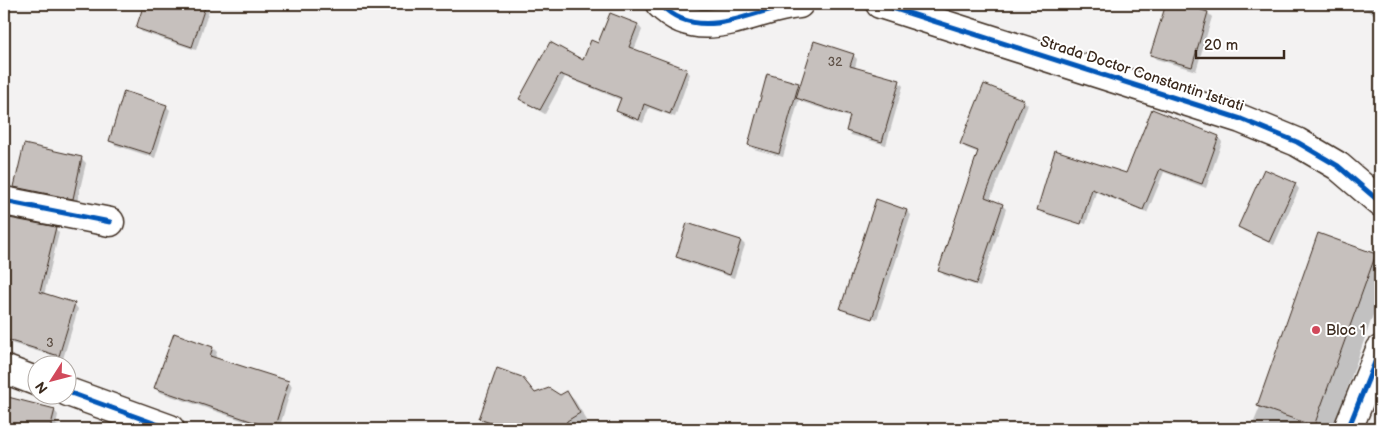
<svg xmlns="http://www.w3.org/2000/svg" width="1384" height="433" viewBox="0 0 1384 433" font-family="'Balsamiq Sans',sans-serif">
<rect width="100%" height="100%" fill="#f3f2f2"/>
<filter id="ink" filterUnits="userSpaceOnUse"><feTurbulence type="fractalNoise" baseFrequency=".02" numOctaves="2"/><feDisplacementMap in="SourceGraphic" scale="10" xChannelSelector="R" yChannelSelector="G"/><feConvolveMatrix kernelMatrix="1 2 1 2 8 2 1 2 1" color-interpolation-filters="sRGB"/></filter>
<g filter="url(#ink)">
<path fill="#0003" d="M145,4H211L196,50L142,32L138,28Z
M515,4H550L548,12Z
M1167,4H1176L1208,13L1212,17L1196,71L1156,59L1152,55Z
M1353,4H1380V17Z
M611,15L638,25L642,30L634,50L686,70L690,74L675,117L649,108L643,123L622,115L617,111L621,100L565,77L545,114L525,103L521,98L551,44L584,62L599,45Z
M853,55L857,59L855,68L899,82L903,86L886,145L851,135L847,131L851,118L802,102L799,99L783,157L754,149L749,145L798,84L801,87Z
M985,86L1024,101L1028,105L990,200L1002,205L1006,209L980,287L944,275L939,270L979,153L966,148L962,144Z
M166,106L170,110L155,158L115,145L110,141Z
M1218,137L1222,142L1206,188L1164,172L1147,213L1096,192L1086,224L1041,210V212L1085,227L1042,213L1038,209Z
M82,159L86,163L77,202L19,191L15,187Z
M1295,184L1299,189L1274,245L1244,231L1239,227Z
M907,211L911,215L877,319L845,309V311L876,322L846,312L842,308Z
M4,218L55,228L59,233L44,295L74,304L78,309L63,359L4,341Z
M741,241L745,245L734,278L682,261L678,256Z
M1375,255L1380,260V295L1333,429H1251L1260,407Z
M174,334L213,348L217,352L215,359L288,382L292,386L279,429H268L159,392L155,388Z
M522,378L536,394L560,396L567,392L575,401L588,422L575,429H493L488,427L480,418Z
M4,397L54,410L58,415L56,425L68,429H4Z"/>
<path fill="#c6c0bd" stroke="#3b2a1e" d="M144,4H206L192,47L136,28Z
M1166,4H1181L1208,12L1192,67L1150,55Z
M610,13L638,24L629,47L687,69L670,114L644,104L639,120L616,111L621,98L560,74L540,110L519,99L550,42L583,60L591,40L598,43Z
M814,41L854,54L850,66L900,80L882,142L846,131L850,116L796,98Z
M767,74L799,83L779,154L748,145Z
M984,84L1024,100L985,197L1003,204L976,284L938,271L978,151L960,144Z
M124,91L167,105L151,154L109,141Z
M1152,109L1219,136L1202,184L1160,169L1143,210L1092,189L1081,224L1037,210L1055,150L1126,173Z
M24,144L82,157L73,199L14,187Z
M1264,169L1296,183L1269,242L1238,227Z
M876,199L907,210L872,319L840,309Z
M4,217L56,227L40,292L75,303L59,356L4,339Z
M687,223L741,240L730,275L676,257Z
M1318,233L1376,254L1314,426L1257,406Z
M174,333L213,347L210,356L289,381L274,429L154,388Z
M497,368L522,377L535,393L549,388L560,395L567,391L580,413L567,421L564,429H508L479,419Z
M4,396L55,409L50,429H4Z"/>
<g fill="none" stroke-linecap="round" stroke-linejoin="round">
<g stroke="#3b2a1e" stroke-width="31">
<path id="street" d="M660,4C701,46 752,8 799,4
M880,4L1241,119L1297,142L1338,166L1380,202
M4,201L110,222
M4,369L38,382
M68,392L170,429
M1348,429L1380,350"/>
</g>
<use href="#street" stroke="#fff" stroke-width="28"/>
<g stroke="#fff" stroke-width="8">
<path id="cycleway" d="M660,4C701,46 752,8 799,4
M880,4L1241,119L1297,142L1338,166L1380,202
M4,201L110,222
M68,392L170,429
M1348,429L1380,350"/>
</g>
<use href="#cycleway" stroke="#0057b8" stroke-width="5"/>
</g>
</g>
<circle fill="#d1495b" stroke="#fff" stroke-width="2" cx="1316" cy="330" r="5"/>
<g text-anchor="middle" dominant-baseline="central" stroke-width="4" stroke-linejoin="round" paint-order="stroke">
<g font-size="12" fill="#5e5046">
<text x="835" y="62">32</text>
<text x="50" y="343">3</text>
</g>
<g font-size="15" fill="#3b2a1e" stroke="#fff">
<text transform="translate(1142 74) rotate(18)">Strada Doctor Constantin Istrati</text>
</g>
<g font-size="15" fill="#3b2a1e" stroke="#fff" text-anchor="start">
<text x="1326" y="330">Bloc 1</text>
</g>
</g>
<rect width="1384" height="433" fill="none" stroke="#fff" stroke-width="20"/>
<rect x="10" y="10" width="1364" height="413" fill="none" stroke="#3b2a1e" stroke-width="2" filter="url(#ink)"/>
<g transform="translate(52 380) rotate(234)"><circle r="24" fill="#ffffff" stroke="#b1aaa5"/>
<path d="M0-4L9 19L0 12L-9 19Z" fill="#d1495b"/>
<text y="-8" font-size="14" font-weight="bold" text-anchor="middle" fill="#3b2a1e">N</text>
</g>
<path d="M1196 50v8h88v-8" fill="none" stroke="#3b2a1e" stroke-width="2.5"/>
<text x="1204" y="50" font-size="15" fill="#3b2a1e" stroke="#ffffff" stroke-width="4" paint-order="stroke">20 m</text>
</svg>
